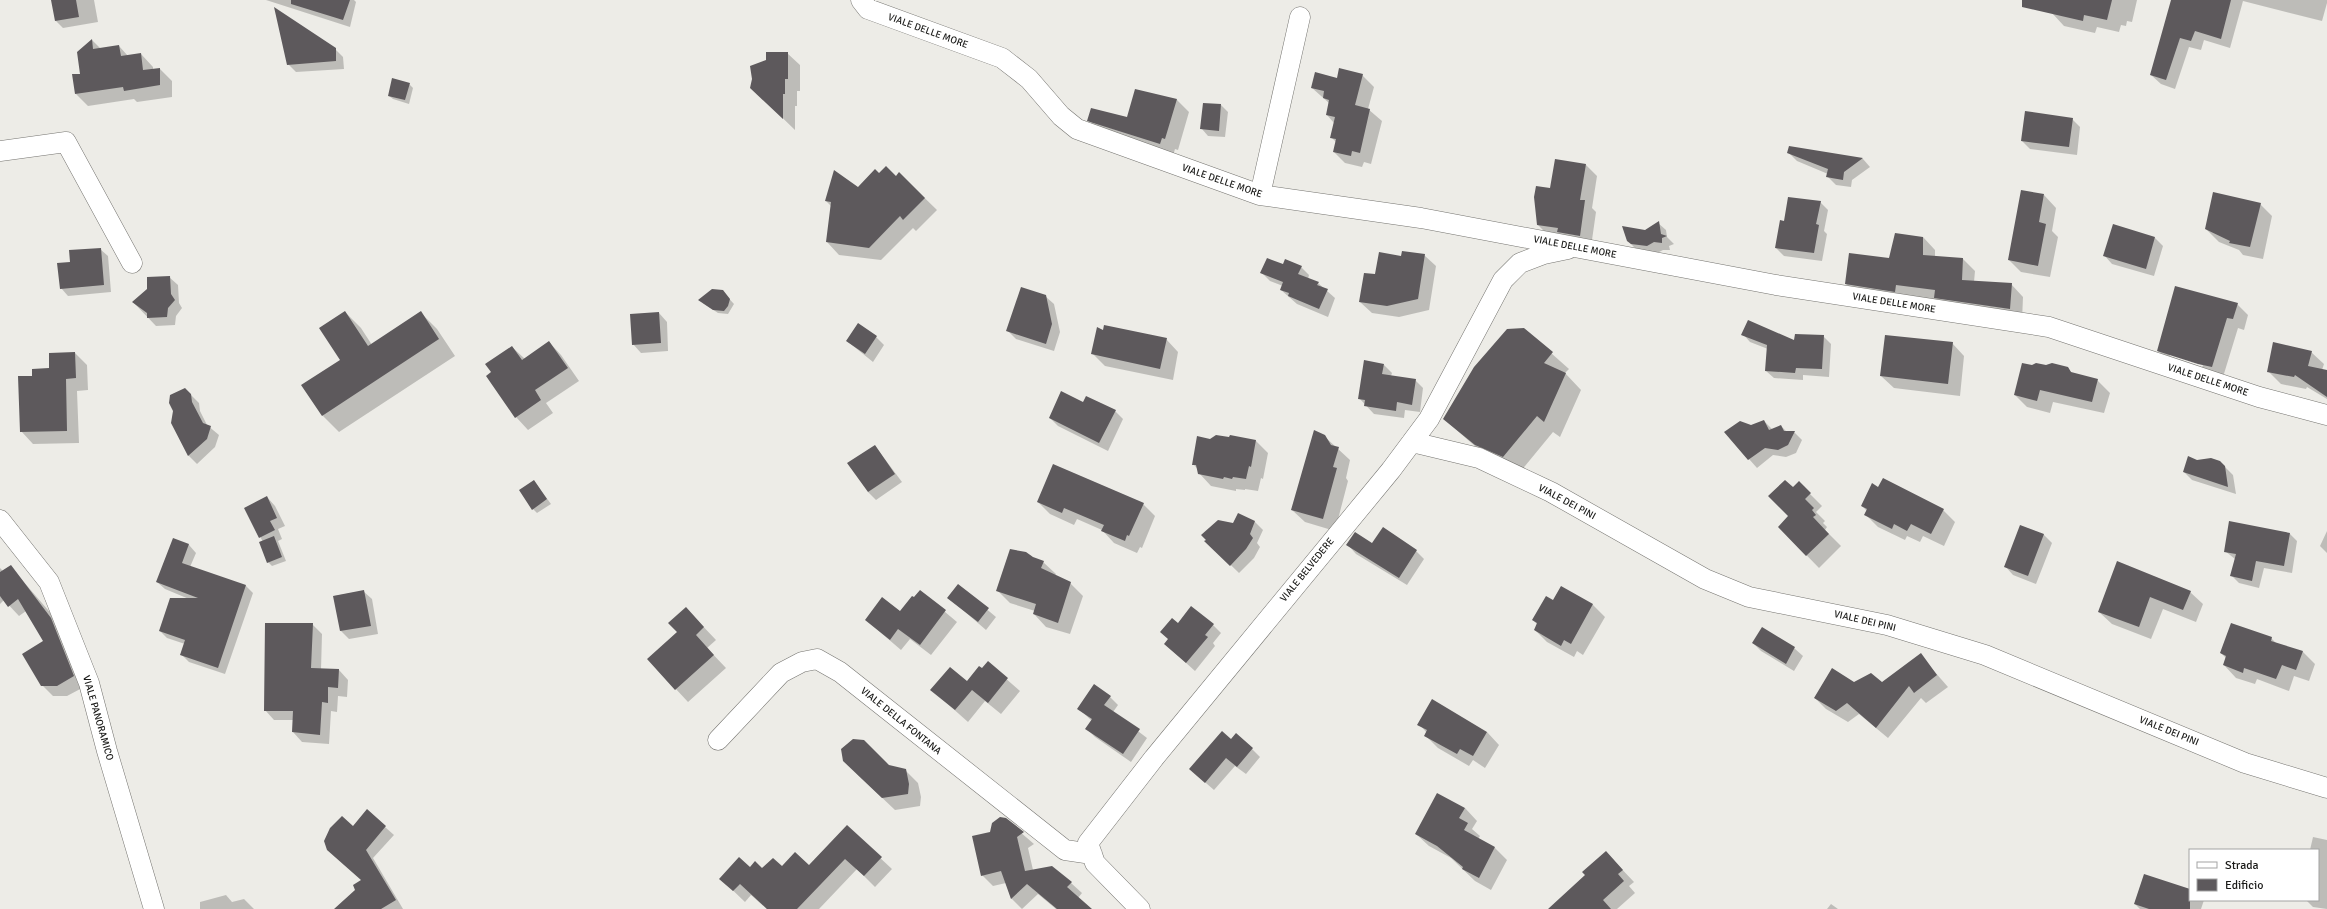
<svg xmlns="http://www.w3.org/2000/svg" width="2327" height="909" viewBox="0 0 2327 909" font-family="Signika,sans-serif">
<rect width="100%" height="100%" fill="#edece7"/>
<path fill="#0003" fill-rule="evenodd" d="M52,0H94L98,22L63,28L56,21Z
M266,0H354L356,2L350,27Z
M2045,0H2137L2132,22L2127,21L2126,26L2121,25L2119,32L2097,27L2095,33L2064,26L2052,13Z
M2172,0H2327V3L2322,21L2243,1L2230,48L2204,40L2201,50L2189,47L2175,89L2161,84L2151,75Z
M92,40L101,49L119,46L128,56L141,54L153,67V70L160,69L172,81V97L137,102L134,99L88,106L76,94Z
M335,49L343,57L344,69L296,72L288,64Z
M787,53L800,65V91H797V106H795V130L764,100Z
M1362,75L1374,87L1368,109L1382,121L1371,164L1364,162L1362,167L1345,163L1334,152L1336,142L1331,137L1334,123L1327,115L1329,103L1312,88L1338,79Z
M409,84L413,88L409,104L393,99L389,96Z
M1136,90L1177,100L1189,112L1178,150L1175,149L1173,156L1101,133L1089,120L1128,118Z
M1221,105L1228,112L1225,137L1208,136L1202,129Z
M2072,119L2080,127L2077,155L2030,149L2022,141Z
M1790,147L1863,159L1870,167L1852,180L1851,187L1836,185L1828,177V174L1797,161L1788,152Z
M1586,165L1597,176L1592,208L1596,212L1591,247L1549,236L1538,225L1551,189Z
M899,173L937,210L916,231L913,228L881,260L839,255L827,242L832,207L826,201L858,188L879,174L896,177Z
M2044,195L2056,208L2052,231L2058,237L2050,277L2021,272L2009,260Z
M1820,202L1828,210L1824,231L1827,234L1822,261L1784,256L1776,248L1785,222Z
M2260,204L2272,216L2263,259L2243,255L2239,250L2219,242L2206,229Z
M1658,223L1666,230L1667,237L1674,244L1669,246L1670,250H1663L1655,254L1636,249L1628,241Z
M1923,237L1935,250V257L1963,259L1975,271L1974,282L2011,284L2023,297L2022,321L1859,296L1846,284Z
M2155,238L2163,246L2154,276L2112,264L2104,255Z
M100,249L108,256L111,292L68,296L61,288L71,263Z
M1424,255L1436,266L1429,310L1399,317L1372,313L1360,302L1376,276L1402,257Z
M1284,266L1301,267L1309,275L1308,279L1318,283L1335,298L1328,317L1297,304L1281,290L1283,286L1270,281L1262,273Z
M169,277L178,285L179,303L182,308L176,316L175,325L156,326L133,302Z
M722,291L734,304L728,314L718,313L703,303Z
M1045,296L1054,304L1060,332L1054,351L1016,339L1008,331Z
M2237,304L2248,315L2244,330L2238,328L2223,377L2170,362L2158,351ZM2170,354L2203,365L2202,367L2170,356Z
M345,312L361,328L372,345L420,312L437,329L455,356L339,432L323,416L341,360Z
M659,313L667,322L668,351L641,353L633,344Z
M1524,329L1569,369L1565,373L1581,390L1560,437L1553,432L1520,472L1492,461L1444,419Z
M1743,334L1795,342L1823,336L1831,344L1829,377L1803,375V380L1774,378L1766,371L1768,349L1750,342Z
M876,337L884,345L873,362L847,341Z
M1166,339L1178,352L1173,380L1105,366L1093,354Z
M549,342L561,355L579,381L546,403L553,413L528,430L516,417L492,372L512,347L525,359Z
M1952,343L1964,356L1960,396L1894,388L1881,376Z
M2311,352L2324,364L2322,370L2327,371V399L2307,387L2306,389L2281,384L2268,371Z
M75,353L87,365L88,390L77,391L79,443L33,444L21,431L34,377L50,369V354Z
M1384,365L1392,373L1391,376L1415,380L1423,388L1420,412L1405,410L1404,418L1374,414L1359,398Z
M2046,366L2067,368L2073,374L2097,380L2110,393L2104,413L2053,402L2050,413L2027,407L2015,395Z
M185,389L199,403L200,411L207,425L219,435L215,447L197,464L189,456L172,423Z
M1084,403L1115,411L1123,419L1108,451L1058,426L1050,418Z
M1764,421L1773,430L1781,426L1787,432H1794L1802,440L1796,453L1786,457L1773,455L1757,468L1725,432L1751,426Z
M1324,436L1350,460L1346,478L1348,481L1335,531L1305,522L1292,510Z
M1210,440L1256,441L1268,453L1263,479L1261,478L1258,491L1245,489V490L1236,489V491L1211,486L1199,473L1198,469L1193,464Z
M875,446L902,482L876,500L868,492Z
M2220,462L2233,475L2236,494L2192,480L2184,472Z
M534,481L551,504L537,513L533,509Z
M1799,483L1822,506L1816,512L1825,521L1823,523L1827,527L1825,530L1841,546L1819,568L1779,527L1789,516L1793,489Z
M1879,488L1943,510L1955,522L1944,546L1923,536L1920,542L1907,536L1905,540L1878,527L1865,514L1867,511L1862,506Z
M267,497L275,506L285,526L278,529L282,539L278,541L286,561L272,566L268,562L263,542L245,508Z
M1038,502L1143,504L1155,516L1142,548L1140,547L1137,553L1114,543L1102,530L1077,519L1074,525L1050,514Z
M1239,515L1255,522L1263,530L1257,543L1260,547L1254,558L1239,573L1206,541L1234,524Z
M2230,522L2290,534L2297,541L2292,573L2264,568L2259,588L2239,583L2232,576L2235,559L2225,551Z
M2021,526L2044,535L2052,543L2036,584L2013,575L2005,566Z
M2327,531V553L2320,546Z
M173,540L189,545L196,553L190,567L246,586L253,593L225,674L189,662L182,655L185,644L167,638L160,631L189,599L165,589L157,582Z
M1348,545H1372L1416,551L1424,559L1407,585L1356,554Z
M1033,558L1043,562L1056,574L1055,576L1070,583L1083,596L1070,634L1046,627L1034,614L1035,611L1010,603L997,590Z
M2118,563L2190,592L2203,604L2196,622L2163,609L2151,639L2112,624L2099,612Z
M10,566L54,617L84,687L67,696H53L42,685L45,642L26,611L19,616L4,600L0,604V568L3,571Z
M959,586L996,617L986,630L949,598Z
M1561,587L1593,605L1605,617L1583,655L1577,651L1574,657L1547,642L1535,630L1538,625L1533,620L1553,601Z
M363,591L372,599L378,634L349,639L341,631L334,596Z
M920,591L957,622L931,655L910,639L901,650L866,620L900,612Z
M698,621L716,640L707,648L726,668L688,702L648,659Z
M312,624L322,634L321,670H339L348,680L347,697L338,696L337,712L331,711L329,744L302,742L293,732V720H274L265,710Z
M1178,624L1213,625L1221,633L1213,643L1215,646L1195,671L1165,644Z
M2271,638L2277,644L2303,652L2315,664L2309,681L2294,676L2289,691L2257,679L2255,684L2236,678L2224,665L2226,658L2221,653Z
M1753,643L1794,648L1803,656L1794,671L1761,651Z
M1920,655L1948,687L1926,703L1921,698L1888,738L1859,714L1848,722L1826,709L1815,698L1854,683L1882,684Z
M988,663L1020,691L1001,714L985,701L968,722L932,690L967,683Z
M1110,697L1118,705L1113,712L1147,738L1131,762L1095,737L1087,729L1092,721L1079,709Z
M1419,724L1487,732L1499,745L1485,768L1473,760L1469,766L1438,748L1426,736L1427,733Z
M853,740L889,766L905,770L918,783L921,797L920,806L895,810L857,774L842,749Z
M1231,740L1252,749L1260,757L1246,774L1235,766L1214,790L1199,777Z
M1465,808L1477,821L1472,829L1480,836L1478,839L1495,848L1507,860L1491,890L1475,881L1451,858L1429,846L1416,834Z
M1005,819L1034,844L1028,848L1033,870L1071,883L1082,893L1078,898L1091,909H1056L1038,894L1022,909L1011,898L1006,883L993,886L982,875L991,833Z
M353,827H385L394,835L373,858L403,909H350L362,880Z
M847,827L892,869L875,887L857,869L819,909H767L751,895L745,902L721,879L750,868L810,867Z
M2313,837L2327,840V838V909L2313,907L2306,900H2318V850H2310Z
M1617,864L1634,882L1629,886L1635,893L1617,909H1551Z
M2190,890V900H2204L2201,909H2140L2135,904Z
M226,895L232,902L244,899L254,909H200V902Z
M1831,904L1838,909H1827Z"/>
<path fill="#5d595c" d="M51,0H76L79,17L55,21Z
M291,0H350L343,20L291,4Z
M2022,0H2112L2107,20L2084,15L2083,21L2022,7Z
M2171,0H2231L2221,39L2195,31L2191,41L2180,38L2166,80L2150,75Z
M274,7L336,48V61L287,65Z
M92,39L93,49L119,45L121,56L141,53L143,70L160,68V85L124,91L123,87L75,94L72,74H80L77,52Z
M766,52H788V79H785V94H783V119L750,88L752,79L750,66L766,60Z
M1339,68L1363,74L1355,105L1370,109L1360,153L1352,151L1351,156L1333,152L1336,139L1330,138L1335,117L1326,115L1329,100L1323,98L1324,91L1311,88L1315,72L1337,78Z
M392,78L410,83L405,100L388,96Z
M1135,89L1177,99L1165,139L1162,138L1160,144L1087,121L1091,108L1127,117Z
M1203,103L1221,104L1219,131L1200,129Z
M2025,111L2073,118L2069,147L2021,141Z
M1789,146L1863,158L1844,172L1843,180L1826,177L1828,169L1787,153Z
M1555,159L1586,164L1580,200H1585L1580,236L1557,232L1558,228L1537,225L1534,197L1536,186L1550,188Z
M886,166L896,176L899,172L925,198L903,220L900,216L869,248L826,242L831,202L825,201L834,170L858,187L875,169L879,173Z
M2021,190L2044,194L2039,222L2046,224L2038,266L2008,260Z
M2213,192L2261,203L2250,247L2229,243L2230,241L2205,229Z
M1788,197L1821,201L1816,224L1819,225L1814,253L1775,248L1780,220L1784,221Z
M1659,221L1661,234L1667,236L1662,238V243L1654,242L1647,246L1631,244L1627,241L1622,226L1645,230Z
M2113,224L2155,237L2146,269L2103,256Z
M1895,233L1923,237V255L1963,258L1962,280L2012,283L2010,309L1934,298L1935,290L1896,285L1895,292L1845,284L1849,253L1889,258Z
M101,248L104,285L60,289L57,263L70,262L69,250Z
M1402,251L1425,254L1418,299L1387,306L1359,302L1364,273L1375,274L1379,252L1401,256Z
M1267,258L1283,264L1285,259L1302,266L1298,274L1319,282L1317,285L1328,289L1319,309L1288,296L1289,293L1280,290L1283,282L1260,273Z
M170,276L171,294L175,300L168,308L167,317L147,318V313L132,302L147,289V277Z
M2175,286L2238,303L2233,319L2227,318L2212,367L2198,364L2157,351Z
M1021,287L1046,295L1052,324L1046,344L1006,331Z
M712,289L723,290L730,299L728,306L724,311L713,310L698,300Z
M345,311L368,346L421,311L439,339L322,416L301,385L340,360L319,328Z
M659,312L661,343L632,345L630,314Z
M1748,320L1794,340L1795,334L1824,335L1822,369L1796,368L1795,373L1765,371L1767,345L1741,335Z
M858,323L877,336L865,354L846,341Z
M1104,325L1167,338L1160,369L1091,354L1097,327L1103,330Z
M1524,328L1553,352L1544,363L1566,373L1544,422L1537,416L1503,457L1475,445L1443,419L1474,367L1507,329Z
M1885,335L1953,342L1948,384L1880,376Z
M549,341L568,368L535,390L541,400L515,418L486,376L491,372L485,364L512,346L522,360Z
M2273,342L2312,351L2308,366L2327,370V397L2295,375L2294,377L2267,372Z
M75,352L76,378L66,379L67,431L20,432L18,376H32V369L49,368V353Z
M1364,360L1384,364L1382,374L1416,379L1412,405L1397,402L1396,411L1364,406L1365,400L1358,399Z
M2022,363L2032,365L2036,363L2046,365L2052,363L2068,367L2071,372L2098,379L2092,402L2040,390L2037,401L2014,395Z
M185,388L191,394L192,402L203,423L211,426L207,439L188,456L171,423L173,411L169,403L170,395Z
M1061,391L1083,402L1086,396L1116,410L1099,443L1049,418Z
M1764,420L1769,430L1781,425L1784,431H1795L1788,445L1778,450L1765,448L1748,460L1724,432L1740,421L1751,425Z
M1314,430L1325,435L1331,445L1339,447L1333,467L1337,468L1323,519L1291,510Z
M1216,435L1229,437L1230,435L1256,440L1251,467L1249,466L1246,479L1233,477L1232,479L1224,477L1223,479L1198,474L1196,465H1192L1197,436L1210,439Z
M875,445L895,474L868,492L847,463Z
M2188,456L2197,460L2211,458L2220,461L2225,466L2228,487L2183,472Z
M1053,464L1144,503L1129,536L1127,535L1125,541L1101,531L1104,525L1064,508L1062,513L1037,502Z
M1883,478L1944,509L1931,534L1911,524L1907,531L1894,524L1892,529L1864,515L1867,509L1861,506L1872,483L1878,487Z
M534,480L547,499L532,510L519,490Z
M1785,480L1793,487L1799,481L1811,493L1805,499L1814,508L1812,510L1816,515L1813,517L1829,534L1806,556L1778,527L1788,516L1768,496Z
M267,496L277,518L270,521L275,530L259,538L244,508Z
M1238,513L1255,521L1250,534L1253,538L1246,549L1230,566L1204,541L1206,540L1201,535L1218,520L1233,523Z
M2229,521L2290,533L2284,566L2256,561L2252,581L2230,576L2236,554L2224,552Z
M2020,525L2044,534L2028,576L2004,567Z
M1383,527L1417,550L1399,578L1346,545L1355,532L1372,543Z
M274,536L282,557L267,563L259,542Z
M173,538L189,544L182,563L246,585L218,668L180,655L185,640L159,631L170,598H198L156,582Z
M1010,549L1026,552L1033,557L1044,561L1041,568L1071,582L1058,623L1033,614L1036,604L996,591Z
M2117,561L2191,591L2183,610L2150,597L2139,627L2098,612Z
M11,565L51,618L74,676L57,686H41L22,654L43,641L18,599L8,607L0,596V572Z
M958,584L989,608L978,622L947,598Z
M1561,586L1593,604L1571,644L1564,640L1561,646L1534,630L1537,623L1532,620L1546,596L1553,600Z
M364,590L371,626L340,631L333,596Z
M920,590L946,610L920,645L898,629L890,640L865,620L882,597L900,611L912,596L914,597Z
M1191,606L1214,624L1205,635L1208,637L1186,663L1164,644L1168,639L1160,632L1172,618L1178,623Z
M686,607L704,627L696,635L714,655L675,690L647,659L677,632L668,623Z
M265,623H313L311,668L339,669L338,688L328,687V703L322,702L320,735L292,732L293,711H264Z
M2231,623L2272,637L2271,641L2303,651L2296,670L2282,665L2276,679L2244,668L2243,673L2223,665L2226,656L2220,653Z
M1762,627L1795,647L1786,664L1752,643Z
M1921,653L1937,675L1914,693L1909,686L1876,728L1847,703L1836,711L1814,698L1832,668L1854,682L1871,673L1882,682Z
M988,661L1008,678L988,703L972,690L955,710L930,690L950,667L967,681L979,666L982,668Z
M1094,684L1111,696L1104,705L1140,729L1123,754L1085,729L1092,719L1077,709Z
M1432,699L1487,732L1473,756L1460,749L1457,754L1424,736L1427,730L1417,725Z
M1222,731L1231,739L1236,733L1253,748L1237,767L1226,758L1205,783L1189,769Z
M853,739L864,740L889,765L906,769L909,784L908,794L882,798L843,761L841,749Z
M1437,793L1465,808L1459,818L1468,823L1464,830L1495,847L1479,878L1462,869L1463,867L1437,846L1415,834Z
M367,809L386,826L366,850L396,900L381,909H334L355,890L353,885L361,880L327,850L324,841L330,828L342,816L353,826Z
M1000,817L1006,818L1024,832L1017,837L1025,871L1052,866L1072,882L1067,887L1092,909H1057L1027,884L1011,899L1001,871L981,876L972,836L990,832L992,823Z
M847,825L882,857L864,876L845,859L797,909H767L740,884L733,891L719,879L739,857L750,867L755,861L762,868L773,858L782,866L795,852L809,865Z
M1606,851L1623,870L1618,874L1624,881L1603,900L1611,909H1548L1585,875L1582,872Z
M2144,874L2190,889V909H2149L2134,904Z"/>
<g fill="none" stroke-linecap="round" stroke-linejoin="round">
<g stroke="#757470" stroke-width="21">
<path id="minor" d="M861,0L868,9L1002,58L1029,79L1061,116L1077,129L1260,195L1421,218L1776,285L2049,327L2259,397L2327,415
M0,151L66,142L132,263
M1260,195L1300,17
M1412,442L1479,458L1551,492L1705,579L1749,597L1887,625L1985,655L2245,763L2327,788
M0,520L49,582L89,683L107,751L154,909
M718,740L781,673L802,662L817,659L840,672L1065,850L1092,854
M1140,909L1095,863L1088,843L1154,758L1391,470L1429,419L1503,280L1520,263L1544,254L1568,249"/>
</g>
<use href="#minor" stroke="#fff" stroke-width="20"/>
</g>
<g text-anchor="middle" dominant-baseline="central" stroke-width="4" stroke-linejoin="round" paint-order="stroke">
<g font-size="10" fill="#1a1a18" stroke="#fff">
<text transform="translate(928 31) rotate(20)">VIALE DELLE MORE</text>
<text transform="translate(1222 181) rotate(19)">VIALE DELLE MORE</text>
<text transform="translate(1575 247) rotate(11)">VIALE DELLE MORE</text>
<text transform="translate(1894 303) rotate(9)">VIALE DELLE MORE</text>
<text transform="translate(2208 380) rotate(18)">VIALE DELLE MORE</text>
<text transform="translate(1567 502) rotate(28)">VIALE DEI PINI</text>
<text transform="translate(1307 570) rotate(-51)">VIALE BELVEDERE</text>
<text transform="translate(1865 621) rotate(13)">VIALE DEI PINI</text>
<text transform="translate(98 718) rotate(74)">VIALE PANORAMICO</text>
<text transform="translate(901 721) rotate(39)">VIALE DELLA FONTANA</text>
<text transform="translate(2169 731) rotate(22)">VIALE DEI PINI</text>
</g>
</g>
<rect x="2189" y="849" width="130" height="52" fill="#ffffff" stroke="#a3a3a3"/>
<rect x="2197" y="862" width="20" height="6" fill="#ffffff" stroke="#a3a3a3"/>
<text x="2225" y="869" font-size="12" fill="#1a1a18">Strada</text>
<rect x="2197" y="879" width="20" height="12" fill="#5d595c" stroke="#a3a3a3"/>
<text x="2225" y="889" font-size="12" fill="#1a1a18">Edificio</text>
</svg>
